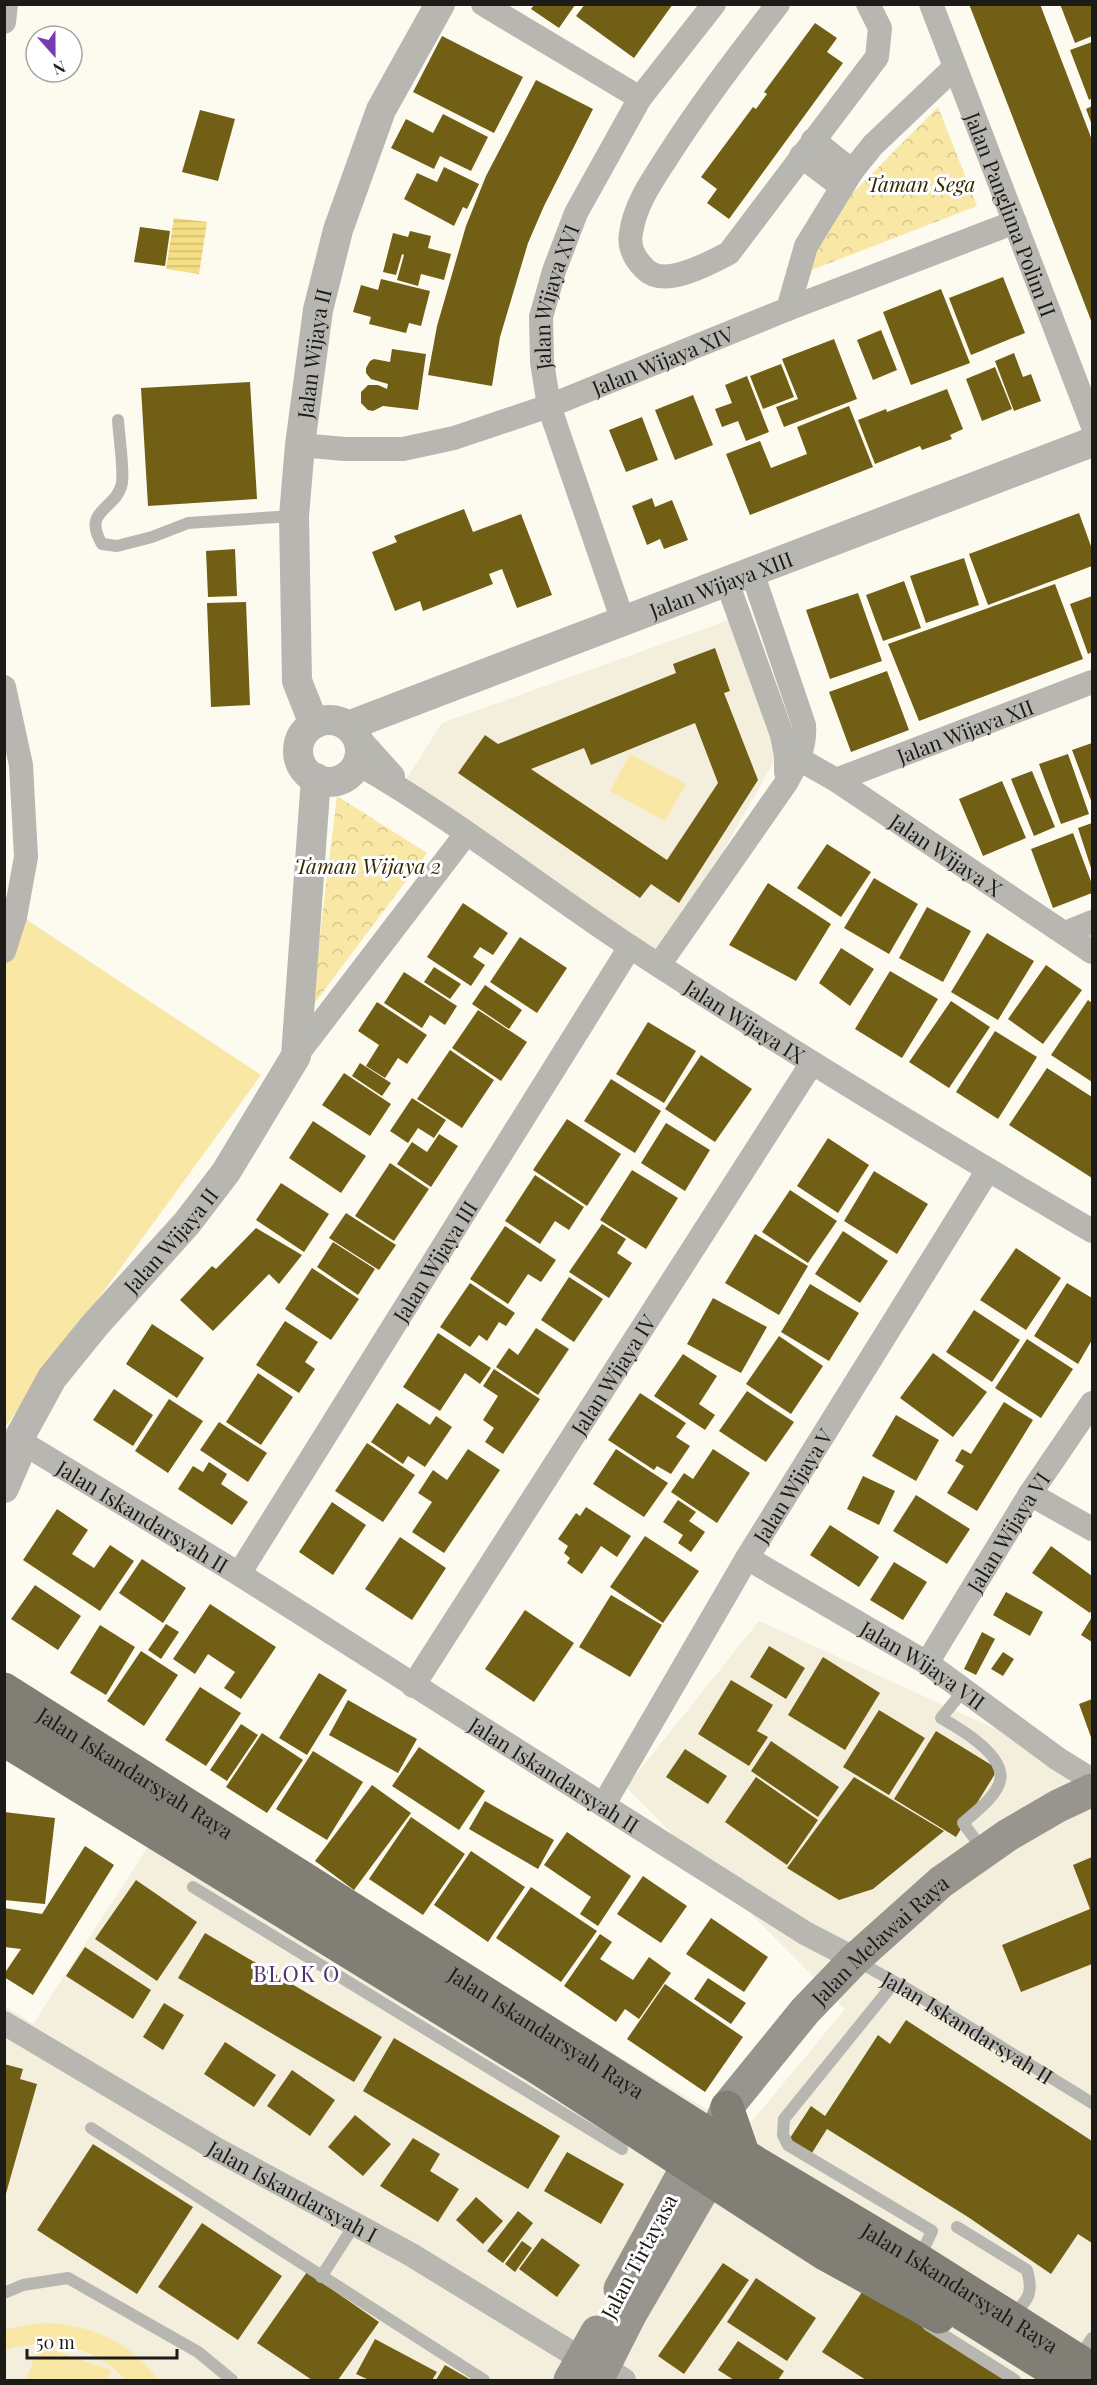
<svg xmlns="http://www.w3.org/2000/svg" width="1097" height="2385" viewBox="0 0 1097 2385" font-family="'Playfair Display',serif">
<defs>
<pattern id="park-crowns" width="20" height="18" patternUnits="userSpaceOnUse" patternTransform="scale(1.5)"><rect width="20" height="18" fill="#f9e7a5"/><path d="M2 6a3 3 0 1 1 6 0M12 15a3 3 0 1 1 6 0" fill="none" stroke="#d5c68d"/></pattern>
<pattern id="water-rules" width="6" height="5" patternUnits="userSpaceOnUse" patternTransform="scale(1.5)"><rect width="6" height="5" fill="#f5dd83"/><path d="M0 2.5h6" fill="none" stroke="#d1bd70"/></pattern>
</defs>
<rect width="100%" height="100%" fill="#fdfaef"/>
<path fill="#f4efdc" d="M729,620L777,756L721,855L655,950L405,781L442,723Z
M759,1621L1092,1773V2380H5L4,2005L33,2024L181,1796L744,2131L845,2009L626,1787Z"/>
<path fill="#f9e7a5" d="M630,754L686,784L665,821L610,791Z
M21,916L261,1075L5,1427L4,966Z
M46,2323C92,2325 131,2342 158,2380H126C94,2346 49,2335 5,2350V2330L26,2325Z
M39,2345L111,2370L107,2380H26Z"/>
<path fill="url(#park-crowns)" d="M938,107L977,206L801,274L832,214Z
M337,796L427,853L311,1008Z"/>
<path fill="url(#water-rules)" d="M174,218L207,222L199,274L166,269Z"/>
<path fill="#715f16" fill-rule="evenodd" d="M585,4H673L634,58L576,16Z
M969,4H1040L1056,46L1092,140V323Z
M1060,4H1092V36L1075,43Z
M534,5H575L559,28L531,9Z
M815,23L837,38L827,52L843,63L729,219L707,203L717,189L701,177L753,107L756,109L767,94L764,92Z
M442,36L523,77L494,133L413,92Z
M1092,42V98L1089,100L1070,50Z
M536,80L593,109L544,206L528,243L500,337L492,386L428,375L437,326L466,226L486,176Z
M1092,106V125L1086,109Z
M200,110L235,119L218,181L182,172Z
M443,114L488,137L471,171L440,156L434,169L391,148L406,119L433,133Z
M444,167L479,184L467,209L463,207L454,226L404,199L417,173L437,182Z
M140,227L170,231L165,266L134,262Z
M410,231L431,236L428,248L451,254L444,280L421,274L418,286L397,280L404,255L402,254L396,275L383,272L393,233L408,237Z
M1003,277L1025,333L971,355L949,298Z
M381,279L430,291L421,326L409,323L406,333L369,324L371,317L353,312L361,285L378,290Z
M941,289L970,363L911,385L883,312Z
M881,330L897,370L873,380L857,340Z
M834,339L857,399L784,427L776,407L798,399L782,359Z
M392,349L426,354L418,410L383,406L373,411L368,410L361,403V392L368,385H378L387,389L388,384L371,379L366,373V368L370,361L374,359L390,362Z
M1014,353L1023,377L1031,374L1041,401L1014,411L995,361Z
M781,364L794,397L763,409L750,376Z
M995,367L1012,409L982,421L966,379Z
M747,376L769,432L746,441L738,421L722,427L715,409L732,403L725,385Z
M250,382L257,499L148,506L141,388Z
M947,389L963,429L950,435L952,439L922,450L920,446L875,464L858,420L886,409L887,412Z
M693,395L713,445L675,460L655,410Z
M849,406L873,467L750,515L726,454L760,441L771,468L807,454L797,427Z
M642,417L658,460L626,472L609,430Z
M652,498L655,507L672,500L688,540L664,549L660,539L647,545L632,506Z
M464,509L473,532L521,514L552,595L517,608L502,569L489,574L493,584L423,611L420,601L395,611L372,552L397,542L394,536Z
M1079,513L1092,549V566L988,605L969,554Z
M235,549L237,596L208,597L206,551Z
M964,558L979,605L926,623L910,576Z
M904,581L921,628L883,641L866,595Z
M1055,584L1083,659L919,721L888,644Z
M858,593L882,661L830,679L806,610Z
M1092,596V652L1088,654L1070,604Z
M246,602L250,705L211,707L207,603Z
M715,648L730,691L724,693L758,780L679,903L651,884L640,898L458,773L485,735L498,744L676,673L673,664ZM695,723L718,783L667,860L531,769L584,748L591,765Z
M887,671L909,730L851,752L829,692Z
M1092,743V803L1072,750Z
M1068,754L1089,814L1061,824L1039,764Z
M1032,771L1055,827L1034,836L1011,779Z
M1002,781L1026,838L983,856L959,799Z
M1092,823V871L1078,828Z
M1073,833L1092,884V893L1053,908L1031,849Z
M827,844L871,872L841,917L797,888Z
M874,878L918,904L889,954L844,928Z
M768,883L831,924L796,981L729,945Z
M463,903L508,933L493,955L480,947L473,957L485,965L471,986L427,957Z
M927,907L971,931L943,982L899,958Z
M987,933L1034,961L998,1020L951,992Z
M520,937L567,968L537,1013L490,982Z
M841,948L874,969L850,1006L819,983Z
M1046,965L1082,990L1043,1044L1008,1019Z
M434,967L461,984L450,999L424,982Z
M890,971L938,999L902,1058L855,1029Z
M404,972L457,1006L445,1025L430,1015L422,1028L384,1003Z
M485,985L522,1010L509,1029L472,1004Z
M1088,1000L1092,1003V1082L1051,1055Z
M951,1001L990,1027L949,1088L909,1062Z
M377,1002L427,1035L407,1064L398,1058L385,1078L366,1066L379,1045L358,1031Z
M478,1010L527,1042L501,1081L452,1048Z
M648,1022L696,1051L664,1103L616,1074Z
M995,1031L1037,1057L998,1119L956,1092Z
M450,1050L494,1080L462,1128L417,1099Z
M701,1055L752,1089L715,1142L665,1109Z
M360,1063L391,1083L382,1096L352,1076Z
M1047,1068L1092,1097V1178L1009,1125Z
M344,1073L391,1104L370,1136L322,1105Z
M611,1079L661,1111L635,1153L584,1121Z
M412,1098L446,1120L434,1138L418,1128L408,1143L390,1131Z
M567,1119L621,1154L587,1206L533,1170Z
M313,1121L366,1156L341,1193L289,1158Z
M666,1123L710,1150L685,1191L641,1163Z
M439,1134L458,1146L431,1187L397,1164L412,1142L427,1152Z
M828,1138L869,1165L838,1213L797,1186Z
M390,1163L429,1189L394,1241L355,1216Z
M632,1170L678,1198L646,1249L600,1220Z
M874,1171L928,1204L897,1254L844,1221Z
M535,1175L584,1207L569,1230L555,1221L540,1244L505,1221Z
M281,1183L329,1214L304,1252L256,1220Z
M790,1190L837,1221L808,1263L762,1232Z
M346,1213L396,1245L379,1270L329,1238Z
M602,1224L626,1239L617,1253L632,1263L609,1298L569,1272Z
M505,1226L556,1260L541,1282L528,1274L508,1304L470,1279Z
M256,1228L302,1255L279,1284L269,1274L213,1331L180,1300L212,1266L216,1269Z
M843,1231L888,1261L860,1303L815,1274Z
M755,1234L808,1266L779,1315L725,1283Z
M333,1242L375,1269L358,1295L317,1267Z
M1016,1248L1061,1278L1026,1330L980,1300Z
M312,1268L359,1299L331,1340L285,1309Z
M569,1277L603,1299L574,1342L541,1320Z
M470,1283L515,1313L506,1326L499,1322L487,1341L479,1335L470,1347L440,1327Z
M1067,1283L1092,1298V1340L1078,1364L1034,1336Z
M810,1284L859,1313L829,1361L781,1332Z
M713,1298L767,1327L741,1373L687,1344Z
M974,1310L1020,1340L992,1382L946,1352Z
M285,1321L318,1342L305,1362L315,1369L299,1393L256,1365Z
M152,1324L204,1358L177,1398L126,1364Z
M536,1328L569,1349L538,1395L496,1367L509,1348L518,1355Z
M438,1333L491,1368L480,1384L465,1373L440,1411L403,1387Z
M779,1336L823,1366L791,1414L746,1384Z
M1027,1339L1073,1369L1041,1418L995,1388Z
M933,1353L987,1392L953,1437L900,1398Z
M683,1354L717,1376L699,1404L715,1415L705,1430L654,1396Z
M494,1369L540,1399L503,1454L485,1442L494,1428L483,1420L498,1396L483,1386Z
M258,1373L293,1397L261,1445L226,1422Z
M114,1389L153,1415L133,1446L93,1420Z
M747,1391L794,1422L766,1462L719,1431Z
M640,1393L686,1423L676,1437L690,1446L671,1474L657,1466L654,1470L608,1440Z
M169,1399L203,1421L168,1473L135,1451Z
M1004,1402L1033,1420L977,1511L947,1493L964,1466L955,1461L962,1449L971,1454Z
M397,1403L430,1425L436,1416L452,1427L425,1467L408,1456L403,1464L371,1442Z
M896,1415L939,1440L916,1481L872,1456Z
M219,1422L267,1453L248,1482L200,1450Z
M367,1443L415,1475L383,1522L335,1491Z
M468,1449L500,1470L444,1553L412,1532L432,1502L418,1493L433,1470L447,1480Z
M616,1449L668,1483L644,1517L593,1484Z
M713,1449L750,1473L717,1523L671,1492L684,1473L693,1479Z
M209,1462L227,1474L221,1484L248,1502L232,1525L178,1489L193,1466L203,1472Z
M863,1476L895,1491L879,1525L847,1509Z
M916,1495L970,1529L947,1564L893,1531Z
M678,1500L696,1512L689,1521L705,1532L691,1552L678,1543L683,1535L663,1522Z
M332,1502L366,1525L333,1575L299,1552Z
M586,1507L631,1536L617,1557L601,1546L582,1574L567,1563L570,1558L564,1553L568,1546L558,1539L576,1513L580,1516Z
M57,1509L88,1530L72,1554L94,1568L110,1545L134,1561L100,1611L23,1560Z
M830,1525L879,1557L859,1587L810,1555Z
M645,1536L699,1571L663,1623L610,1587Z
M400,1537L446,1568L412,1620L365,1589Z
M1051,1546L1092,1576V1609L1090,1613L1032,1573Z
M142,1559L186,1588L163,1623L119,1593Z
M894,1562L927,1582L903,1620L870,1600Z
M35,1585L81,1616L58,1650L11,1619Z
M1006,1592L1043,1612L1030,1636L993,1615Z
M611,1595L662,1625L630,1677L579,1647Z
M210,1604L276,1647L241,1699L224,1688L235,1672L208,1654L195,1674L173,1659Z
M525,1610L574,1643L534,1702L485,1669Z
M1092,1617V1642L1081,1635Z
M166,1624L179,1632L161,1659L148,1650Z
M100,1625L135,1647L106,1695L70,1673Z
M982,1632L995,1639L976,1675L964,1669Z
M769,1646L805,1668L786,1699L750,1677Z
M141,1651L178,1675L144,1726L107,1701Z
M1003,1652L1014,1659L1003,1676L991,1669Z
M823,1657L880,1693L845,1750L788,1715Z
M319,1673L347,1690L307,1755L279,1738Z
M731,1680L773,1705L757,1731L768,1737L749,1766L698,1734Z
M200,1687L241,1713L206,1766L165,1740Z
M1092,1699V1740L1079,1704Z
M348,1700L417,1739L398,1773L329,1735Z
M879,1710L925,1738L889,1795L843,1767Z
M241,1724L258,1735L227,1781L210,1770Z
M936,1731L998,1769L956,1837L894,1799Z
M262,1733L303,1760L267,1813L226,1787Z
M771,1741L839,1787L818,1817L751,1771Z
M419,1747L485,1791L459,1830L392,1786Z
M685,1749L727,1776L708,1804L666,1777Z
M313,1751L363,1782L327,1840L276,1809Z
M756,1777L818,1820L787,1865L725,1822Z
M854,1777L944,1831L873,1889L839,1900L787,1868Z
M372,1785L411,1813L354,1890L315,1861Z
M485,1801L554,1840L538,1869L469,1829Z
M4,1812L55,1818L45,1904L4,1900Z
M411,1817L465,1854L423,1915L369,1879Z
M567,1832L631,1876L598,1926L580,1914L591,1897L544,1865Z
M85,1846L114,1865L33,1995L4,1977V1974L21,1949L4,1947V1908L42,1914Z
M471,1851L525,1887L488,1942L434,1905Z
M1092,1857V1964L1021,1992L1002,1945L1090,1909L1073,1865Z
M643,1876L687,1906L661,1943L617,1914Z
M136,1880L197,1922L157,1981L95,1939Z
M531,1887L597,1931L561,1982L496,1938Z
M711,1918L768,1957L744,1992L686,1954Z
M205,1933L382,2037L354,2082L178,1978Z
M600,1934L612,1942L600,1959L633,1980L649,1957L671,1973L639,2019L625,2009L616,2022L564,1986Z
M85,1947L151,1990L133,2019L66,1976Z
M708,1978L746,2003L731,2024L694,1999Z
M665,1984L743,2037L705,2092L627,2039Z
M164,2003L184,2015L163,2050L143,2037Z
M906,2020L1092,2141V2243L1078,2234L1051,2274L968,2217L827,2129L810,2156L788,2141L811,2106L825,2116L878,2035L890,2044Z
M394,2038L560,2136L528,2189L363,2091Z
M225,2042L276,2075L254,2107L204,2074Z
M4,2064L23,2069L20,2079L37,2084L5,2197Z
M292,2070L335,2100L310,2136L267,2106Z
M355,2115L391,2144L363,2176L328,2147Z
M413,2138L440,2154L430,2171L459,2189L438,2222L380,2186Z
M93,2144L193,2207L137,2294L37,2230Z
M567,2152L624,2184L601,2224L544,2191Z
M476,2197L503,2221L483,2244L456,2220Z
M518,2211L533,2223L503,2263L487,2251Z
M202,2223L282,2276L238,2340L158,2287Z
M542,2238L580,2265L557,2297L519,2269Z
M522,2241L532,2248L515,2272L505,2264Z
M723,2263L749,2280L684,2374L658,2356Z
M307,2272L379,2322L338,2380H312L257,2343Z
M756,2278L816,2318L787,2361L727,2322Z
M864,2289L1005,2380H866L822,2352Z
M375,2339L437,2372L432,2380H369L356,2374Z
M738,2341L784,2371L778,2380H734L718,2370Z
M445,2365L471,2380H436Z"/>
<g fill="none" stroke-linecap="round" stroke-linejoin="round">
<g stroke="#b7b6b1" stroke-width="12">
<path d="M118,420C119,437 124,468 122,483C117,510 81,509 102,544L117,546L152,537L188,523L293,516"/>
<path d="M964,1690L941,1718C959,1728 1006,1755 1000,1781C996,1797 975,1812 963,1823L984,1851"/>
<path d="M193,1887L622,2149"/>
<path id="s1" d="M857,1961L911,1991L1092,2103"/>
<path d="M894,1983L784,2119L783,2135L788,2145L932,2231L919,2259"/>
<path d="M91,2128L484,2380"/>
<path d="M957,2227L1027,2270C1034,2295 1028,2299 1011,2317"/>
<path d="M321,2277L355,2224"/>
<path d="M4,2293L23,2285L68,2278L198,2352L232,2380"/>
<path d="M928,2325L1015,2380"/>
<path d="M1078,2359L1092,2338"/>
</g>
<g stroke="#b7b6b1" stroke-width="24">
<path d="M483,4L640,98"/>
<path d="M778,4C739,55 700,105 666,159C651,182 635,205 631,233C628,248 635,259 645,269C664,289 710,263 729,253L877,57L880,28L868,4"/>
<path id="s2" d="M931,4L1092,424"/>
<path d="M4,22L6,4"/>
<path d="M813,140L852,171"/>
<path d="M801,156L842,187"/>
<path d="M788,309L806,246L852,171L873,145L955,67"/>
<path id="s3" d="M300,445L345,449H403L454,438L549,406L788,309L1015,222"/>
<path d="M727,582L782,735L786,756V772"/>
<path id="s4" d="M623,621L549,406L542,362L541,317L554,271L576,213L640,98L714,4"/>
<path d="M4,687L21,765L26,857L15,917L4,951"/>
<path d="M356,735L393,776"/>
<path id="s5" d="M786,756L799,759L836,780L1092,952"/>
<path id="s6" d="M357,763C453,818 540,887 632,948C783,1047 937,1140 1092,1231"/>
<path id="s7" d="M836,780L1092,682"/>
<path d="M1065,933L1092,922"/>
<path d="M659,965L786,783C796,765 806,747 804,725L752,572"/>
<path d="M296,1056L466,834"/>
<path id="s8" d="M18,1440L239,1574L805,1933L855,1959"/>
<path d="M1030,1494L1092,1529"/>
<path id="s9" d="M747,1558L927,1663L1058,1759L1092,1780"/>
<path id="s10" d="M239,1574L630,947"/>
<path id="s11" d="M927,1663L1030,1494L1092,1403"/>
<path id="s12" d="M413,1686L812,1063"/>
<path id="s13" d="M604,1804L747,1558L988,1170"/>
<path id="s14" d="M4,2023L216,2149L410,2254L583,2360"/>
<path d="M604,2367L624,2380"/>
</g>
<g stroke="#b7b6b1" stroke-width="30">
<circle cx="329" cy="751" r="31"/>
<path id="s15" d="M314,724L297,681L294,516L300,445L318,310L338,230L381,110L440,4"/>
<path id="s16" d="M348,726L1092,442"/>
<path id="s17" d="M4,1459L18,1440L52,1378L95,1325L187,1223L226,1172L296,1056L316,778"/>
<path d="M4,1488L23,1444"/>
</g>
<g stroke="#97958e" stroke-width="33">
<path d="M620,2289L688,2165L699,2139"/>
<path d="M570,2380L597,2332"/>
<path id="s18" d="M597,2380L630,2315L709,2179L715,2138L727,2107L805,2011L855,1959L941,1882L1008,1835L1058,1806L1092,1790"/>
</g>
<g stroke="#807e75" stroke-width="33">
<path id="s19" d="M4,1689L715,2138L919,2260L1092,2369"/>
<path d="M4,1740L536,2067L823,2253L939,2317"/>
<path d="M727,2107L744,2156"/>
</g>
<path stroke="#807e75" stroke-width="33" d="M4,1714L1068,2380"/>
</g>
<g text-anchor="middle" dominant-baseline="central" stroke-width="6" stroke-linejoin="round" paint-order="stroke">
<g font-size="21" font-style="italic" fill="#342b02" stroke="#fff">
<text x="921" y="183">Taman Sega</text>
<text x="368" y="865">Taman Wijaya 2</text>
</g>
<g font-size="21" fill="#1c1b17" stroke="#fff">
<text stroke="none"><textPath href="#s2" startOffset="225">Jalan Panglima Polim II</textPath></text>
<text stroke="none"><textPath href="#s4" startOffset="339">Jalan Wijaya XVI</textPath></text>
<text stroke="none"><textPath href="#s15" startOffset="375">Jalan Wijaya II</textPath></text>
<text stroke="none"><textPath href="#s3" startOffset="378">Jalan Wijaya XIV</textPath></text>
<text stroke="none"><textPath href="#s16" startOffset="399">Jalan Wijaya XIII</textPath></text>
<text stroke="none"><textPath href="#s7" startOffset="138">Jalan Wijaya XII</textPath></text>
<text stroke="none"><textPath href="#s5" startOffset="189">Jalan Wijaya X</textPath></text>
<text stroke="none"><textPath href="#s6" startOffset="466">Jalan Wijaya IX</textPath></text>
<text stroke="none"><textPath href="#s17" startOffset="276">Jalan Wijaya II</textPath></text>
<text stroke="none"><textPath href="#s10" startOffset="369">Jalan Wijaya III</textPath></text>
<text stroke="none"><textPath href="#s12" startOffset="370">Jalan Wijaya IV</textPath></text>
<text stroke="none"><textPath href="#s13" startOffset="370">Jalan Wijaya V</textPath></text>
<text stroke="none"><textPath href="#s8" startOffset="146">Jalan Iskandarsyah II</textPath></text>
<text stroke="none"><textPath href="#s11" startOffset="154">Jalan Wijaya VI</textPath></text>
<text stroke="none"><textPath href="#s9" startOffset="206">Jalan Wijaya VII</textPath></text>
<text stroke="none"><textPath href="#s19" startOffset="156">Jalan Iskandarsyah Raya</textPath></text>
<text stroke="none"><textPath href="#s8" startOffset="632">Jalan Iskandarsyah II</textPath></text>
<text stroke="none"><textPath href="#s18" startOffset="532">Jalan Melawai Raya</textPath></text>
<text stroke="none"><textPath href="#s1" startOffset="129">Jalan Iskandarsyah II</textPath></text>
<text stroke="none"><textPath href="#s19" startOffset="642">Jalan Iskandarsyah Raya</textPath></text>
<text stroke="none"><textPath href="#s14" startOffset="334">Jalan Iskandarsyah I</textPath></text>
<text transform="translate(638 2256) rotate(-62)">Jalan Tirtayasa</text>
<text stroke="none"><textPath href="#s19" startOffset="1128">Jalan Iskandarsyah Raya</textPath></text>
</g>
<g font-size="22" letter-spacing="1.5" fill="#4f326c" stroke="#fff">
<text x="297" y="1973">BLOK O</text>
</g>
</g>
<rect width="1097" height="2385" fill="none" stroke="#1c1b17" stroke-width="12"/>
<g transform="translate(54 54) rotate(159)"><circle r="28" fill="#ffffff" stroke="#a4a4a2" stroke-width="1.5"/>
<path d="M0-4.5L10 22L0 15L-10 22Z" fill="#793bb0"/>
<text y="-9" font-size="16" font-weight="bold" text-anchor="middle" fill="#1c1b17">N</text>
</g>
<path d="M27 2349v9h150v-9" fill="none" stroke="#1c1b17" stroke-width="3"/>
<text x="36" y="2349" font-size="18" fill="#1c1b17" stroke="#ffffff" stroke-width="4.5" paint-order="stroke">50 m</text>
</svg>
